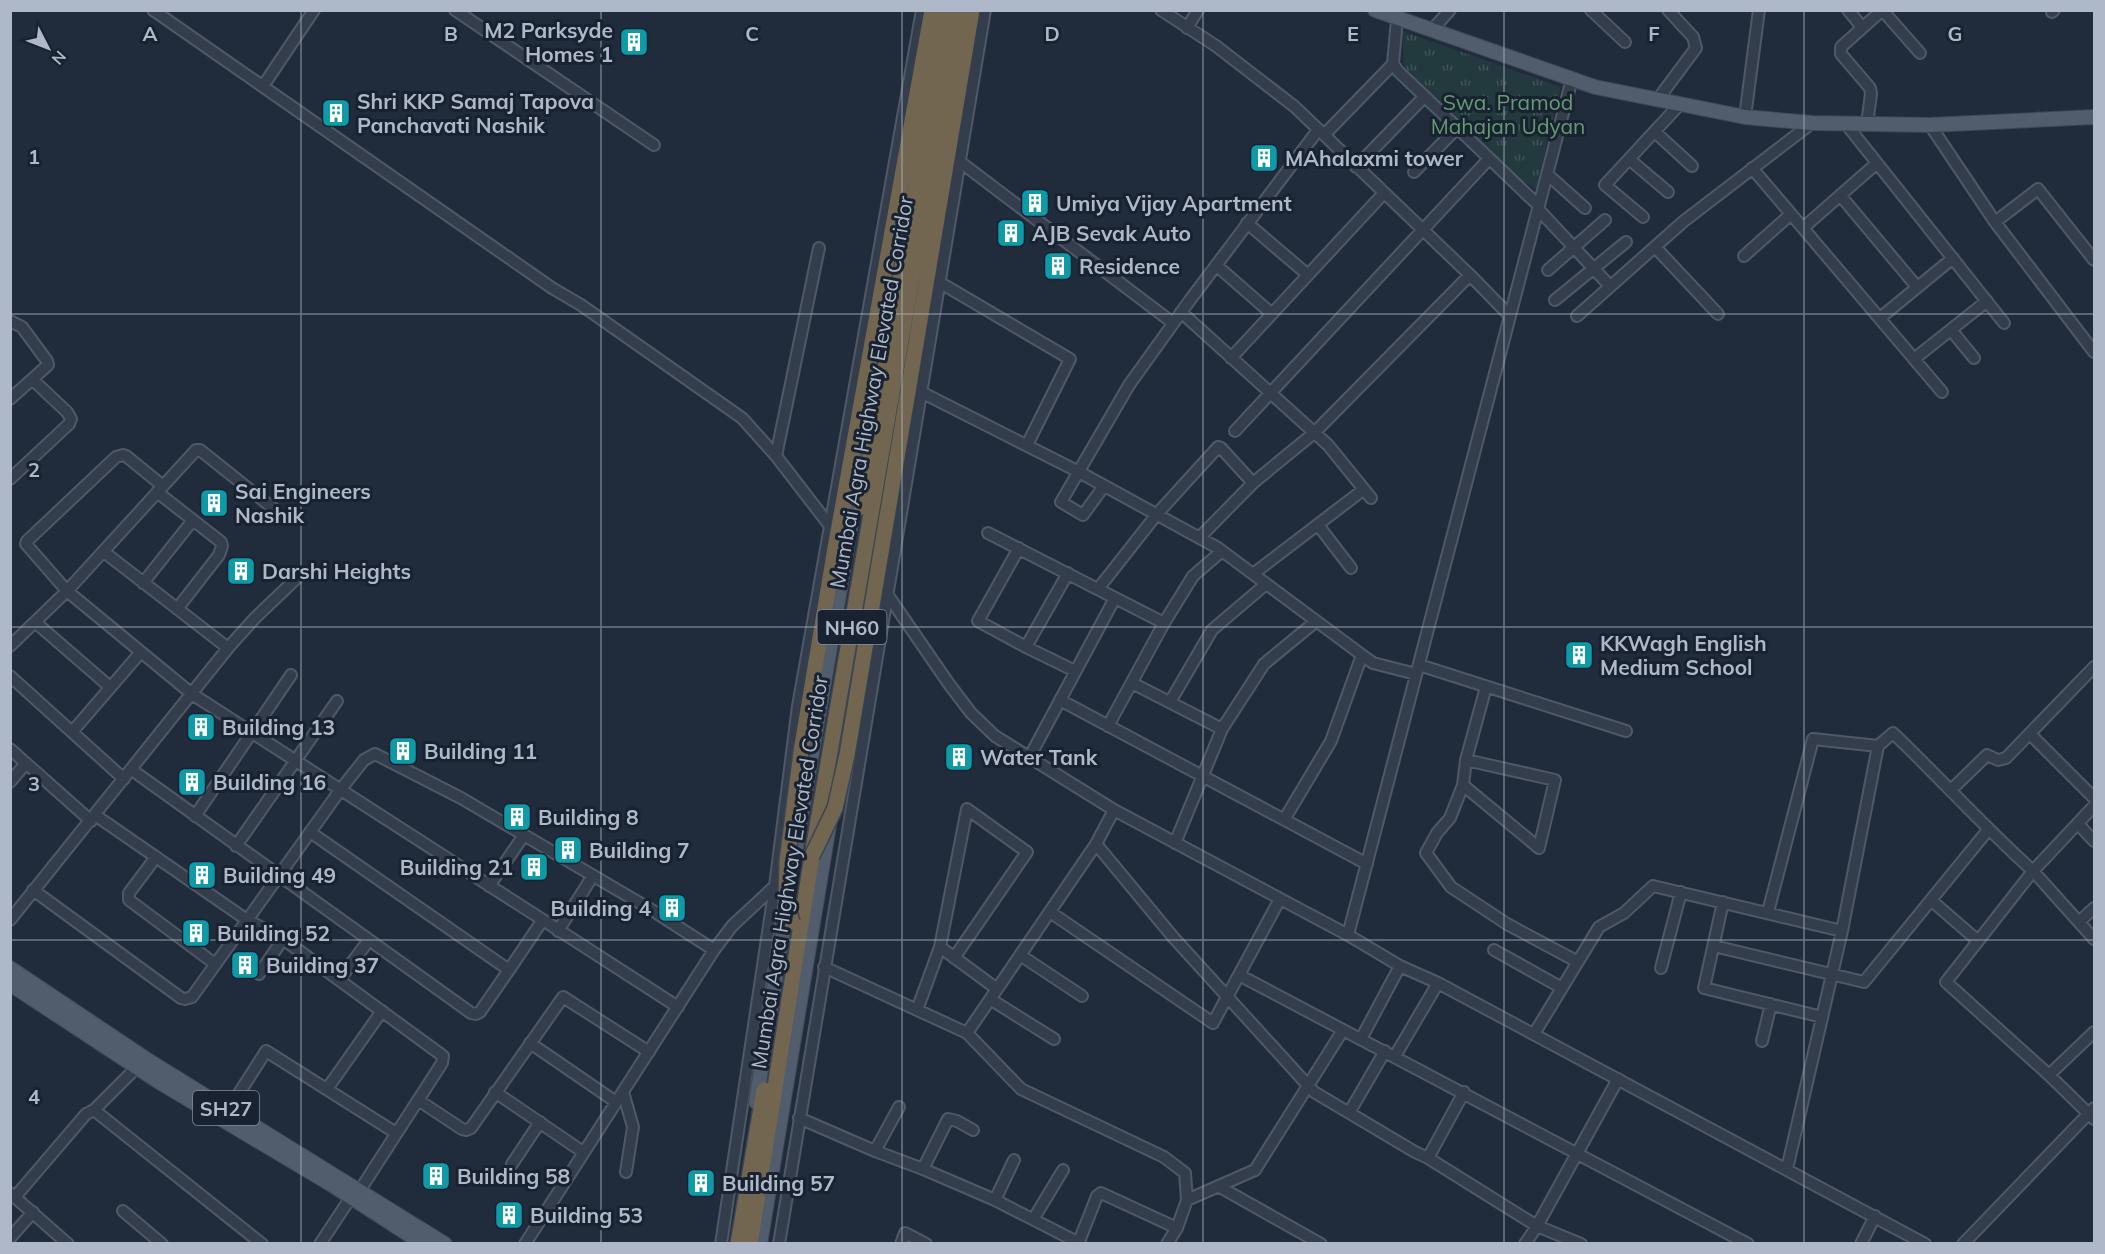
<svg xmlns="http://www.w3.org/2000/svg" width="2105" height="1254" viewBox="0 0 2105 1254" font-family="Mulish,sans-serif">
<defs>
<pattern id="grass-tufts" width="24" height="20" patternUnits="userSpaceOnUse" patternTransform="scale(1.5)"><rect width="24" height="20" fill="#22393d"/><path d="M3 7l-1-3M5 7V3M7 7l1-3M15 17l-1-3M17 17v-4M19 17l1-3" fill="none" stroke="#405458"/></pattern>
</defs>
<rect width="100%" height="100%" fill="#202b3c"/>
<path fill="url(#grass-tufts)" d="M1402,31L1561,87L1536,189L1518,179L1424,92L1404,67Z"/>
<g fill="none" stroke-linecap="round" stroke-linejoin="round">
<g stroke="#4f5866" stroke-width="14">
<path id="minor" d="M153,10L552,288L581,305L742,418L776,456L830,526
M455,10L654,145
M1161,10L1216,46L1295,107L1470,275L1510,316
M1591,10L1625,42
M1848,10L1862,27
M2052,12L2054,10
M1397,19L1393,64L1398,71L1539,206
M1187,28L1198,10
M1432,30L1450,10
M263,86L314,10
M1658,99L1696,48L1693,37L1668,10
M1745,117L1759,10
M1846,124L2004,323
M1867,124L1871,94L1870,88L1841,54V47L1879,13L1884,12L1920,53
M1930,125L1995,222L2094,352
M1655,132L1692,166
M1324,135L1393,64
M1629,159L1668,192
M959,161L1173,323
M1356,167L1424,97
M1752,168L1942,392
M1414,172L1456,129
M1547,174L1585,208
M1840,195L1917,287
M1538,209L1610,286
M1643,217L1605,185L1680,104
M1995,222L2038,189L2094,260
M1247,223L1308,275
M1803,228L1877,163
M1655,247L1718,314
M1744,256L1791,214
M1216,265L1272,314
M1548,270L1605,220
M939,282L1070,359L1027,445
M1555,300L1626,242
M1181,312L1328,445L1371,498
M1577,316L1684,221L1812,123
M1880,318L1953,258
M10,321L22,327L47,361L48,365L10,399
M1951,330L1974,358
M1231,358L1384,193
M1914,359L1987,301
M921,392L1079,472L1218,548L1362,655L1373,663L1416,674
M1235,431L1488,160
M776,456L819,248
M10,479L69,424L71,419L67,412L33,380
M163,486L126,456L123,455L116,457L27,541L26,544L67,591L192,694L678,1007
M1104,486L1083,515L1061,502L1129,385L1190,300L1318,130
M157,492L221,542L222,546L219,555L177,609
M1318,525L1351,568
M988,533L1164,623
M1199,538L1253,483L1314,433L1470,275
M1019,548L978,621L1026,647
M104,552L228,648
M1068,573L1026,647L1075,671
M1253,574L1363,490
M143,583L193,520
M1098,589L1157,514L1218,447L1221,448L1253,483
M887,594L949,684L971,713L995,736L1114,810L1348,935L1400,966L1438,983L1925,1244
M35,622L110,687
M10,646L67,591L196,450H200L274,509
M1419,665L1626,731
M10,676L124,779
M1132,683L1222,729
M1486,687L1466,760L1463,785L1450,818L1437,833L1426,853L1451,887L1507,924L1578,962
M1060,700L1367,864
M1170,702L1212,630L1266,584
M1108,726L1164,623L1193,576L1222,551
M72,732L141,652
M2030,734L2094,798
M10,749L91,821
M1029,758L1115,598
M132,770L471,1013L476,1014L480,1012L509,970
M10,782L26,763
M1463,785L1539,848L1555,780L1466,760
M1952,789L1987,755L1998,760L2006,758L2094,667
M2094,806L2033,871L2094,939
M95,815L247,920L283,939L443,1056L442,1063L360,1190
M195,816L291,675
M1284,820L1331,741L1362,655
M2078,824L2094,841
M310,832L509,970L542,921
M1175,843L1222,729L1264,664L1315,622
M1096,844L1173,937L1314,1092L1415,1152L1428,1158L1537,1226L1581,1244
M236,846L337,701
M156,857L129,893V900L215,964
M489,886L524,835
M33,890L181,998L185,999L192,997L341,789L364,760L375,754L461,798L655,912L714,950
M1932,901L1977,940
M1723,902L1704,988L1822,1017
M1050,912L1213,1023L1280,899
M1768,912L1813,739L1878,746
M10,920L228,648L255,618L300,575
M2079,922L2094,908
M558,931L592,877
M1348,935L1572,79
M1714,946L1864,982L1988,830
M1494,950L1562,988
M1020,955L1082,996
M954,958L1027,852L967,809L940,947L997,989
M824,967L967,1033L1096,844L1114,810
M1661,968L1681,892
M259,974L283,939
M1239,975L1748,1244
M339,980L369,940
M990,999L1054,1039
M917,1010L940,947
M967,1033L1021,1089L1164,1157L1185,1173L1187,1200L1177,1228L1167,1244
M1534,1034L1599,927L1624,913L1653,886L1842,931
M1361,1039L1400,966
M1762,1041L1771,1004
M530,1043L616,1102
M1395,1056L1438,983
M2049,1075L2094,1032
M327,1089L382,1011
M495,1092L583,1152
M623,1092L633,1127L626,1172
M418,1100L462,1129L466,1130L471,1128L563,997L649,1052
M229,1109L266,1051L396,1133
M94,1110L262,1244
M1349,1113L1385,1051
M799,1118L875,1151L923,1169L995,1200L1081,1244
M875,1151L899,1107
M1428,1158L1464,1092
M512,1164L540,1122
M923,1169L948,1119L957,1121L973,1130
M1787,1169L1842,931L1878,746L1893,733C1940,778 1984,827 2033,871L1946,982L2049,1075L2094,1119
M1218,1186L1321,1244
M10,1193L68,1244
M15,1197L86,1114L94,1110L137,1067
M995,1200L1014,1160
M1187,1200L1255,1170L1343,1030
M123,1211L162,1244
M1034,1218L1063,1170
M10,1238L33,1212
M320,1244L351,1197
M525,1244L714,950L732,926L775,886
M721,1244L775,886L798,706L922,10
M779,1244L985,10
M901,1244L905,1233L926,1244
M1078,1244L1097,1196L1101,1193L1177,1228
M1525,1244L1537,1226L1618,1079
M1861,1244L1875,1216
M1963,1244L2094,1108"/>
</g>
<g stroke="#3d4655" stroke-width="16">
<path id="major" d="M1375,10L1595,87L1745,117L1812,123L1930,125L2094,117
M794,859L872,402
M10,968L146,1059L445,1244
M10,984L159,1082L332,1185L423,1244
M756,1102L787,905
M760,1244L829,826"/>
</g>
<g stroke="#3c4553" stroke-width="18">
<path id="highway" d="M862,507L945,10
M802,745L835,548L932,10
M847,755L972,10
M738,1244L764,1090
M750,1244L812,856L958,10"/>
</g>
<use href="#minor" stroke="#343d4c" stroke-width="10"/>
<use href="#major" stroke="#515c6c" stroke-width="14"/>
<use href="#highway" stroke="#726650" stroke-width="15"/>
<g stroke="#3c4553" stroke-width="18" stroke-linecap="butt">
<path id="highway-bridge" d="M812,856L835,808L847,755
M792,922L786,901L787,861L802,745"/>
</g>
<use href="#highway-bridge" stroke="#726650" stroke-width="15"/>
</g>
<path fill="none" stroke="#afb8c8" stroke-width="1.5" stroke-opacity="0.55" d="M301,10V1244M601,10V1244M902,10V1244M1203,10V1244M1504,10V1244M1804,10V1244M10,314H2094M10,627H2094M10,940H2094"/>
<defs>
<g id="building-square" transform="scale(1.5)"><rect x="-9" y="-9" width="18" height="18" rx="4" fill="#0f9aa8" stroke="#192230"/><path d="M-4-6H4V6H1V3H-1V6H-4ZM-2.5-4.3h1.7v1.8h-1.7ZM.8-4.3h1.7v1.8H.8ZM-2.5-1h1.7V.8h-1.7ZM.8-1h1.7V.8H.8Z" fill="#fff"/></g>
</defs>
<g fill-rule="evenodd">
<use href="#building-square" x="634" y="42"/>
<use href="#building-square" x="336" y="113"/>
<use href="#building-square" x="1264" y="158"/>
<use href="#building-square" x="1035" y="203"/>
<use href="#building-square" x="1011" y="233"/>
<use href="#building-square" x="1058" y="266"/>
<use href="#building-square" x="214" y="503"/>
<use href="#building-square" x="241" y="571"/>
<use href="#building-square" x="1579" y="655"/>
<use href="#building-square" x="201" y="727"/>
<use href="#building-square" x="403" y="751"/>
<use href="#building-square" x="959" y="757"/>
<use href="#building-square" x="192" y="782"/>
<use href="#building-square" x="517" y="817"/>
<use href="#building-square" x="568" y="850"/>
<use href="#building-square" x="534" y="867"/>
<use href="#building-square" x="202" y="875"/>
<use href="#building-square" x="672" y="908"/>
<use href="#building-square" x="196" y="933"/>
<use href="#building-square" x="245" y="965"/>
<use href="#building-square" x="436" y="1176"/>
<use href="#building-square" x="701" y="1183"/>
<use href="#building-square" x="509" y="1215"/>
</g>
<g text-anchor="middle" dominant-baseline="central" stroke-width="6" stroke-linejoin="round" paint-order="stroke">
<g fill="#192230" stroke="#828b9a" stroke-width="1.5">
<rect x="817.5" y="610" width="69" height="34" rx="4.5"/>
<rect x="193" y="1091" width="66" height="34" rx="4.5"/>
</g>
<g font-size="20" font-weight="bold" fill="#afb8c8">
<text x="852" y="627">NH60</text>
<text x="226" y="1108">SH27</text>
</g>
<g font-size="21" font-weight="bold" fill="#afb8c8" stroke="#192230" text-anchor="start">
<text x="613" y="30" text-anchor="end">M2 Parksyde<tspan x="613" dy="24">Homes 1</tspan></text>
<text x="357" y="101">Shri KKP Samaj Tapova<tspan x="357" dy="24">Panchavati Nashik</tspan></text>
<text x="1285" y="158">MAhalaxmi tower</text>
<text x="1056" y="203">Umiya Vijay Apartment</text>
<text x="1032" y="233">AJB Sevak Auto</text>
<text x="1079" y="266">Residence</text>
<text x="235" y="491">Sai Engineers<tspan x="235" dy="24">Nashik</tspan></text>
<text x="262" y="571">Darshi Heights</text>
<text x="1600" y="643">KKWagh English<tspan x="1600" dy="24">Medium School</tspan></text>
<text x="222" y="727">Building 13</text>
<text x="424" y="751">Building 11</text>
<text x="980" y="757">Water Tank</text>
<text x="213" y="782">Building 16</text>
<text x="538" y="817">Building 8</text>
<text x="589" y="850">Building 7</text>
<text x="513" y="867" text-anchor="end">Building 21</text>
<text x="223" y="875">Building 49</text>
<text x="651" y="908" text-anchor="end">Building 4</text>
<text x="217" y="933">Building 52</text>
<text x="266" y="965">Building 37</text>
<text x="457" y="1176">Building 58</text>
<text x="722" y="1183">Building 57</text>
<text x="530" y="1215">Building 53</text>
</g>
<g font-size="21" fill="#649b72" stroke="#192230">
<text x="1508" y="102">Swa. Pramod<tspan x="1508" dy="24">Mahajan Udyan</tspan></text>
</g>
<g font-size="21" fill="#afb8c8" stroke="#192230">
<text transform="translate(871 392) rotate(-80)">Mumbai Agra Highway Elevated Corridor</text>
<text transform="translate(789 872) rotate(-81)">Mumbai Agra Highway Elevated Corridor</text>
</g>
</g>
<g font-size="20" text-anchor="middle" font-weight="bold" fill="#afb8c8" stroke="#192230" stroke-width="6" stroke-linejoin="round" paint-order="stroke">
<text x="150" y="41">A</text>
<text x="451" y="41">B</text>
<text x="752" y="41">C</text>
<text x="1052" y="41">D</text>
<text x="1353" y="41">E</text>
<text x="1654" y="41">F</text>
<text x="1955" y="41">G</text>
<text x="34" y="164">1</text>
<text x="34" y="477">2</text>
<text x="34" y="791">3</text>
<text x="34" y="1104">4</text>
</g>
<rect width="2105" height="1254" fill="none" stroke="#afb8c8" stroke-width="24"/>
<g transform="translate(48 48) rotate(132)" stroke="#192230" stroke-width="4.5" paint-order="stroke">
<path d="M0-4.5L10 22L0 15L-10 22Z" fill="#afb8c8"/>
<text y="-9" font-size="16" font-weight="bold" text-anchor="middle" fill="#afb8c8">N</text>
</g>
</svg>
